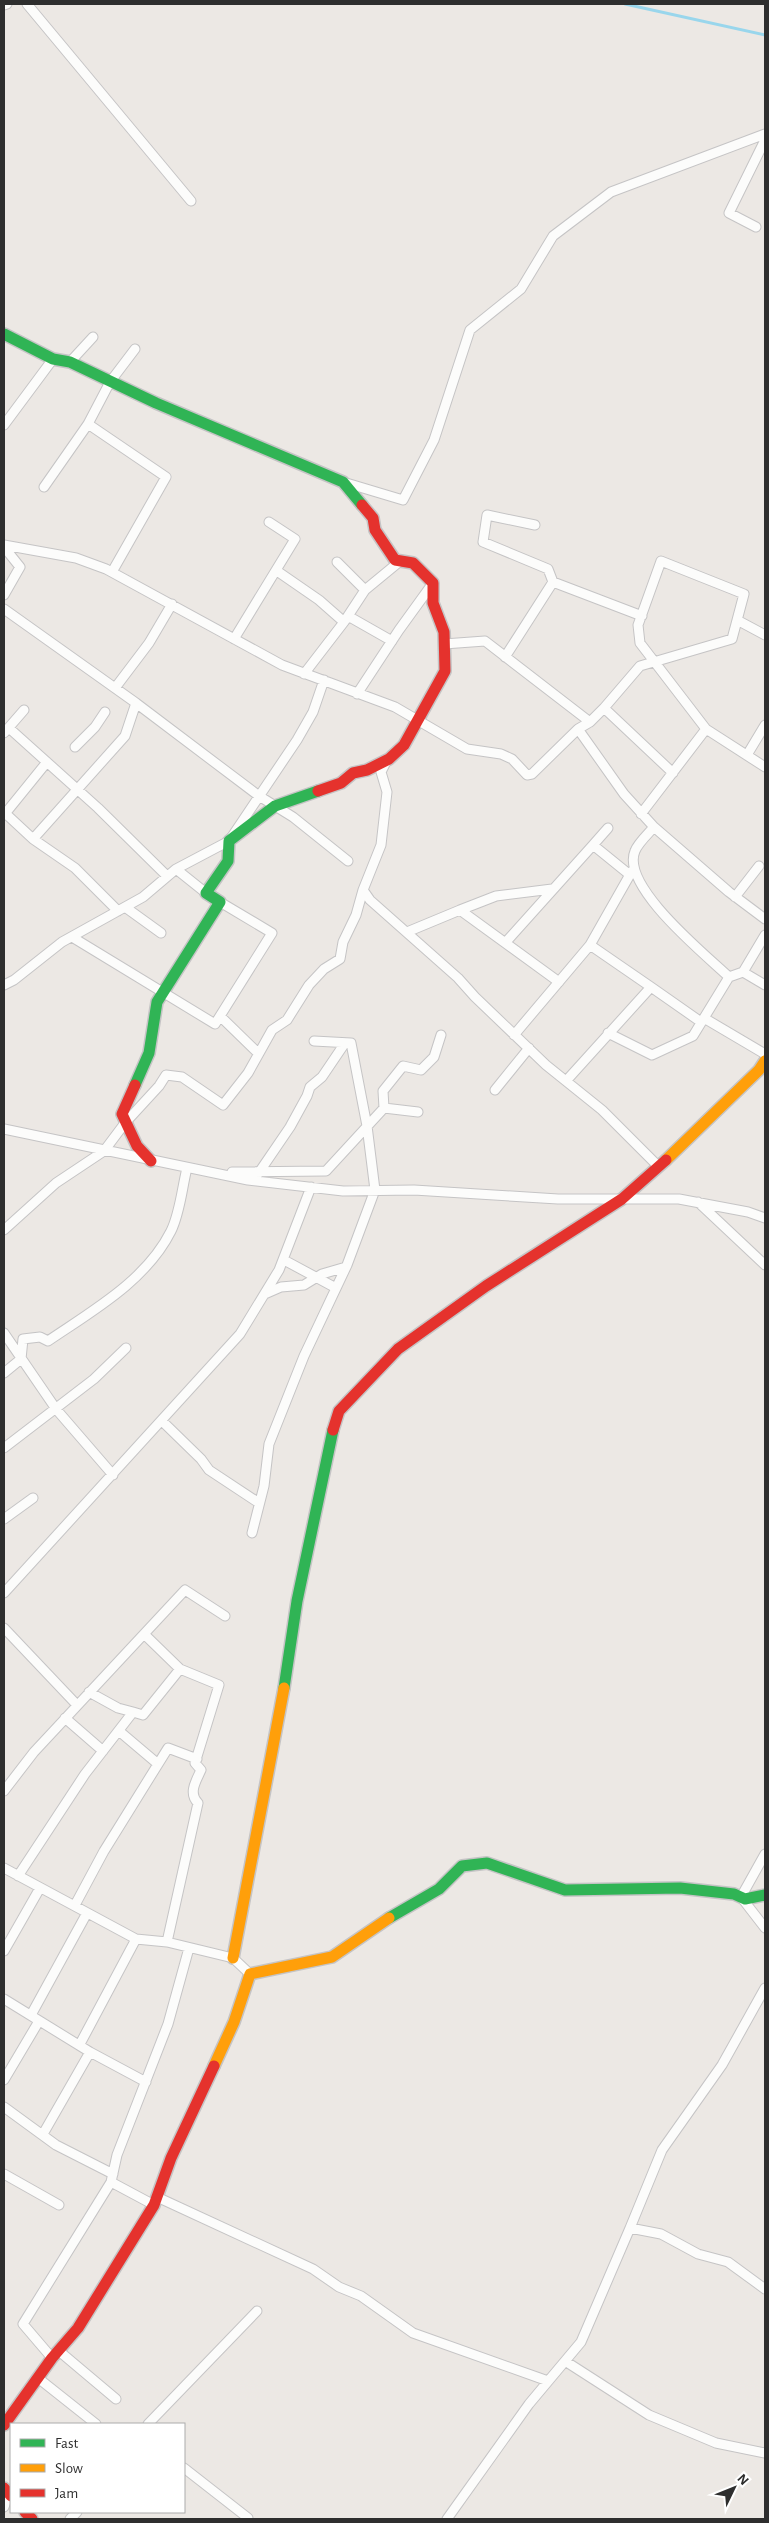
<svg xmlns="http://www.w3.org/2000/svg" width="769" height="2523" viewBox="0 0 769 2523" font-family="'Alegreya Sans',sans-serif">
<rect width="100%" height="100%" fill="#ece8e4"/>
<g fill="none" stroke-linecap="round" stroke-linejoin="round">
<path stroke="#99d6ec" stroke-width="3" d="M625,4L765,35"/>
<g stroke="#c5c4c5" stroke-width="11">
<path id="street" d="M27,4L191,201
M4,5L7,4
M756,227L729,213L765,140
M70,362L93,337
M88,424L166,477L112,572
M4,425L53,359
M343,482L403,500L434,440L470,330L521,289L553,236L611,192L765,134
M44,487L88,424L110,382L135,349
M535,525L487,515L483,542L548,569L553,582
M4,545L76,558L106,569L282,665L395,707L467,749L501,754L512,759L527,775L532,774L578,729
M4,547L20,567L4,595
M337,562L365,590L344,622
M277,571L319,600L344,622L304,674
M365,590L399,562
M4,609L136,703L259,796L293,817L348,861
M348,616L392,641
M737,620L765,635
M234,639L295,539L269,522
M444,644L485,641L590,722L578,729L624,794L654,827C648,834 638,843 635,851C620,886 706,955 729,977L693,1036L652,1055L608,1033
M505,657L553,582L642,616
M115,688L149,643L172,604
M357,694L399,630L433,583
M604,708L640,666L732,639L744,594L661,561L638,625L640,643L706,729
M590,722L604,708L673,773
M9,728L98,808L167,876
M4,733L24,710
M75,747L95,727L105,712
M747,755L765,725
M5,813L33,839L75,868L118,911
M641,814L706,729L765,767
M4,815L47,762
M654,827L729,892L765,919
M33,839L125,736L136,703
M593,845L608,828
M176,869L206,893
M552,889L496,896L460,910L559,982
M363,890L370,900L458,978L475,997L546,1065L602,1110L659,1167
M735,897L759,866
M125,907L161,933
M407,932L460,910
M72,937L215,1024L272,933L220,902
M505,943L593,845L630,875
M590,945L632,871
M743,972L765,935
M729,977L743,972L765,985
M4,985L14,980L62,942L143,897L176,869L229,841L297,740L313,712L324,680
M220,1016L258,1053
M704,1018L765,1054
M514,1035L590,945L651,987
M566,1081L651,987L701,1022
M495,1090L529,1048
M384,1108L418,1112
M4,1129L248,1180L343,1191L414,1190L558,1199H679L748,1212L765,1218
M232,1172L326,1171L384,1108L383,1091L403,1066L421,1070L434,1057L441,1035
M258,1174L290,1127L307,1096L310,1087L322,1077L345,1043
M698,1202L765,1265
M4,1230L56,1183L104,1151L125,1123L159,1086L166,1075L182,1077L223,1105L248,1073L272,1030L287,1020L309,985L324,969L340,959L343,942L356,915L363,890L381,845L387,792L381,772L387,760
M284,1260L336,1288
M265,1294L281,1287L304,1285L322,1274L346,1267
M4,1333L56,1409L113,1475
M4,1373L21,1359L23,1339L40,1337L48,1341C92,1311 146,1281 171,1231C180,1213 182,1188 187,1168
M162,1421L201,1459L209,1470L259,1503
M4,1448L94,1379L126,1348
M4,1519L33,1498
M252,1533L264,1486L269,1444L304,1356L347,1265L375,1190L367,1126L351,1043L314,1041
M4,1593L240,1334L279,1270L311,1187
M4,1628L77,1705
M144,1634L180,1669
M89,1692L118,1708L133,1712
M65,1718L103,1751
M119,1731L158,1764
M4,1791L34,1752L185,1590L225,1616
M765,1854L741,1897L765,1928
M4,1868L136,1939L167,1942L233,1958L250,1974
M18,1876L85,1774L133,1712L143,1715L180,1669L219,1685L195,1763L201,1770C196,1781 188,1793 198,1803L167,1942
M75,1905L104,1851L168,1748L197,1759
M4,1951L40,1888
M4,1999L90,2052L146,2082
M31,2015L87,1913
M80,2044L136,1939
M4,2080L39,2021
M4,2107L56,2145L113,2174
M43,2134L90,2052
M4,2174L59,2205
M111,2182L154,2205
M157,2197L313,2269L339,2287L361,2296L413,2333L548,2381
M630,2228L662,2150L722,2065L765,1988
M59,2351L116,2399
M52,2358L23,2324L111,2182L117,2155L168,2024L189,1948
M565,2361L649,2415L716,2443L765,2453
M38,2378L96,2424
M148,2424L257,2311
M184,2468L248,2518
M4,2507L9,2493
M70,2519L77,2512
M447,2519L529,2404L581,2342L630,2228L661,2234L698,2254L728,2262L765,2289"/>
</g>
<g stroke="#c5c4c5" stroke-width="14">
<path id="fast" d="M4,334L53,359L70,362L156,403L343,482L362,505
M135,1085L149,1053L157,1002L220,902L206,893L228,861L229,841L275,806L318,791
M284,1688L297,1601L333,1430
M389,1918L439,1889L462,1866L487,1863L565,1890L680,1888L734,1894L745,1899L765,1895"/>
</g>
<g stroke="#c5c4c5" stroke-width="14">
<path id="slow" d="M666,1160L759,1070L765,1061
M233,1958L284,1688
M214,2066L234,2022L250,1974L332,1957L389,1918"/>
</g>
<g stroke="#c5c4c5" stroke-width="14">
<path id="jam" d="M318,791L341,783L353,773L367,770L389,759L404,745L445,671L444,632L433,603V583L413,563L395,560L375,530L373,518L362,505
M135,1085L122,1114L137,1146L151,1161
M333,1430L339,1411L398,1349L486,1286L622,1199L666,1160
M4,2425L52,2358L78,2328L154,2205L171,2158L214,2066
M4,2488L11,2496
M25,2512L32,2519"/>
</g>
<use href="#street" stroke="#fcfcfb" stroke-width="9"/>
<use href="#fast" stroke="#30b455" stroke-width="11"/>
<use href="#slow" stroke="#ff9f0a" stroke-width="11"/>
<use href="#jam" stroke="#e5322d" stroke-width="11"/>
</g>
<rect width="769" height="2523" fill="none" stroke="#2e2e2e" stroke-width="10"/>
<rect x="10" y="2423" width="175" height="90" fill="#ffffff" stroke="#ababab"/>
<rect x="20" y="2439" width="25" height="8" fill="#30b455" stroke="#ababab"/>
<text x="55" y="2448" font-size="15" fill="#2e2e2e">Fast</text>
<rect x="20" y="2464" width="25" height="8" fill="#ff9f0a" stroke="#ababab"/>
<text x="55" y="2473" font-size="15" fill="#2e2e2e">Slow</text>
<rect x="20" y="2489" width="25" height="8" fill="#e5322d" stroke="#ababab"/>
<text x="55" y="2498" font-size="15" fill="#2e2e2e">Jam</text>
<g transform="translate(734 2488) rotate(47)" stroke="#ffffff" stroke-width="4" paint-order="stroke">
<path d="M0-4L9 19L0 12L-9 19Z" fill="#2e2e2e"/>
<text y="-8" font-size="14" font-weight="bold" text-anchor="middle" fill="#2e2e2e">N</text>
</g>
</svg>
